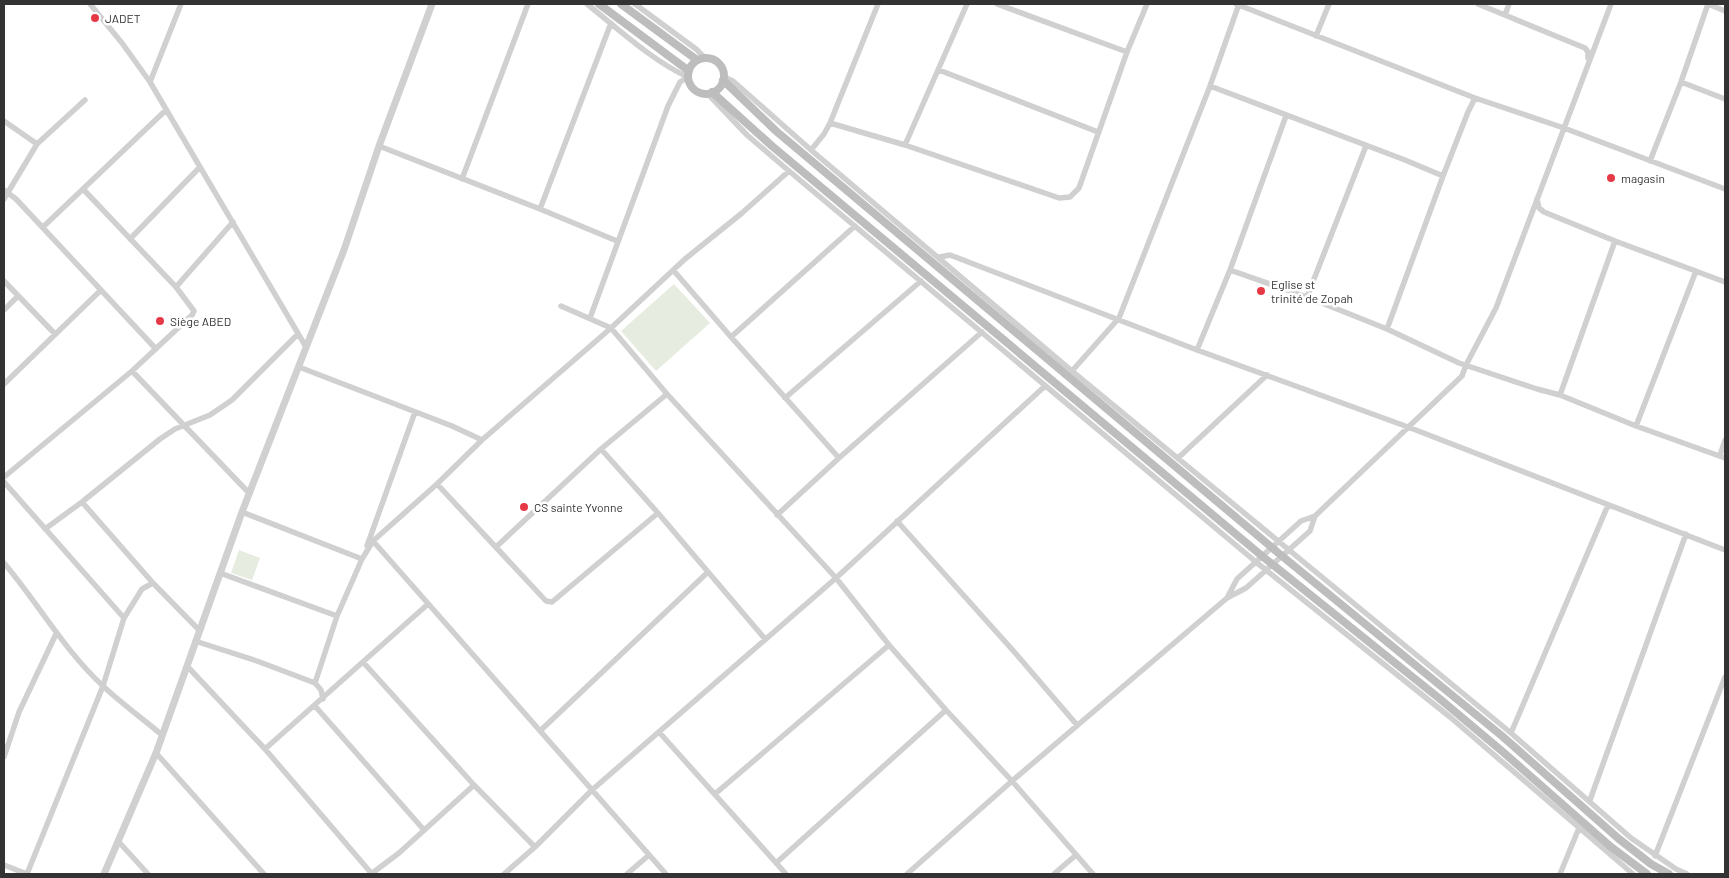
<svg xmlns="http://www.w3.org/2000/svg" width="1729" height="878" viewBox="0 0 1729 878" font-family="Barlow,sans-serif">
<rect width="100%" height="100%" fill="#fff"/>
<path fill="#e6ecdf" d="M674,284L710,323L656,371L621,331Z
M239,550L260,558L252,580L231,573Z"/>
<g fill="none" stroke-linecap="round" stroke-linejoin="round">
<path stroke="#d0d0d0" stroke-width="5.5" d="M90,4L122,43L150,82L306,347
M587,4C617,28 654,62 688,77
M635,4L696,49L705,58
M997,4L1127,52
M1236,4L1475,98L1564,128L1725,189
M1478,4L1585,48L1588,52V58
M1708,4L1725,11
M1505,15L1509,4
M1316,36L1329,4
M939,70L1098,132
M724,77L733,81L811,150L1072,371L1511,733L1631,838L1676,869L1687,874
M150,82L181,4
M1681,82L1725,99
M1210,86L1405,160L1443,176
M707,93L747,135L789,171L1256,562L1450,717L1633,874
M4,121L37,144
M830,123L905,145L1059,198L1070,197L1079,188L1127,52L1147,4
M905,145L967,4
M379,146L540,209L617,241
M811,150L824,134L830,123L878,4
M1650,161L1681,82L1708,4
M462,179L528,4
M4,190L16,199L156,349
M4,199L37,144L85,100
M1537,199L1539,208L1544,212L1615,241L1725,282
M540,209L611,23
M43,227L166,110
M130,239L200,167
M940,257L950,255L1197,350L1408,427L1725,550
M1230,270L1307,297L1387,329L1459,363L1537,389L1560,395L1636,426L1725,458
M674,271L731,337L839,458
M4,281L55,334
M176,287L233,222
M1307,297L1366,146
M561,306L611,328L667,394L836,578L889,645L946,710L1012,781L1093,874
M4,310L18,296
M590,318L668,106L680,82L688,77
M1387,329L1443,176L1468,112L1475,98
M731,337L855,226
M1197,350L1230,270L1286,116
M299,367L452,426L482,440
M132,371L249,493
M1072,371L1119,318L1210,86L1239,4
M4,384L101,290
M1560,395L1615,241
M785,398L921,281
M1636,426L1696,271
M601,449L658,513L765,639
M1720,455L1725,440
M1178,458L1267,375
M4,477L132,371L192,315L194,311L176,287L83,189
M4,482L124,618
M437,484L546,601L552,602L658,513
M82,502L153,583L199,630
M242,512L362,559
M777,515L839,458L982,332
M897,521L1017,655L1077,725
M45,529L82,502L160,439L175,429L210,415L232,400L298,334
M373,541L666,874
M367,546L415,412
M496,547L601,449L667,394
M4,563C38,603 64,650 103,686C121,703 143,719 162,735
M220,573L337,616
M1227,598L1237,579L1301,521L1315,516L1462,376L1466,365L1496,308L1611,4
M195,641L257,661L315,683L321,690L323,699
M363,662L474,785L535,847
M187,666L265,749L372,874
M315,683L337,616L362,559L373,541L437,484L482,440L611,328L685,259L742,213L789,171
M315,706L424,830
M540,731L708,572
M659,732L786,874
M1511,733L1608,505
M265,749L428,604
M156,753L264,874
M4,757L19,712L56,634
M715,794L889,645
M1590,800L1686,534
M118,841L148,874
M1655,856L1725,677
M776,863L946,710
M4,865L27,874
M27,874L103,686L124,618L142,589L153,583
M371,874L399,853L474,785
M504,874L535,847L592,790L836,578L1045,386
M627,874L649,855
M907,874L1012,781L1227,598L1246,588L1310,531L1315,516
M1054,874L1076,855
M1560,874L1579,828"/>
<path stroke="#d0d0d0" stroke-width="7" d="M104,874L156,753L242,512L344,250L379,146L432,4"/>
<path stroke="#bdbdbd" stroke-width="8" d="M599,4L689,71
M621,4L697,60
M688 76a18 18 0 1 1 36 0a18 18 0 1 1-36 0Z
M723,80L776,131L1282,556L1502,736L1619,839L1651,864L1669,874
M712,92L772,146L1262,556L1440,699L1503,752L1611,847L1647,874"/>
</g>
<g fill="#e63946" stroke="#fff" stroke-width="2">
<circle cx="95" cy="18" r="5"/>
<circle cx="1611" cy="178" r="5"/>
<circle cx="1261" cy="291" r="5"/>
<circle cx="160" cy="321" r="5"/>
<circle cx="524" cy="507" r="5"/>
</g>
<g text-anchor="middle" dominant-baseline="central" stroke-width="5" stroke-linejoin="round" paint-order="stroke">
<g font-size="12" fill="#333" stroke="#fff" text-anchor="start">
<text x="105" y="18">JADET</text>
<text x="1621" y="178">magasin</text>
<text x="1271" y="284">Eglise st<tspan x="1271" dy="14">trinité de Zopah</tspan></text>
<text x="170" y="321">Siège ABED</text>
<text x="534" y="507">CS sainte Yvonne</text>
</g>
</g>
<rect width="1729" height="878" fill="none" stroke="#333333" stroke-width="10"/>
</svg>
